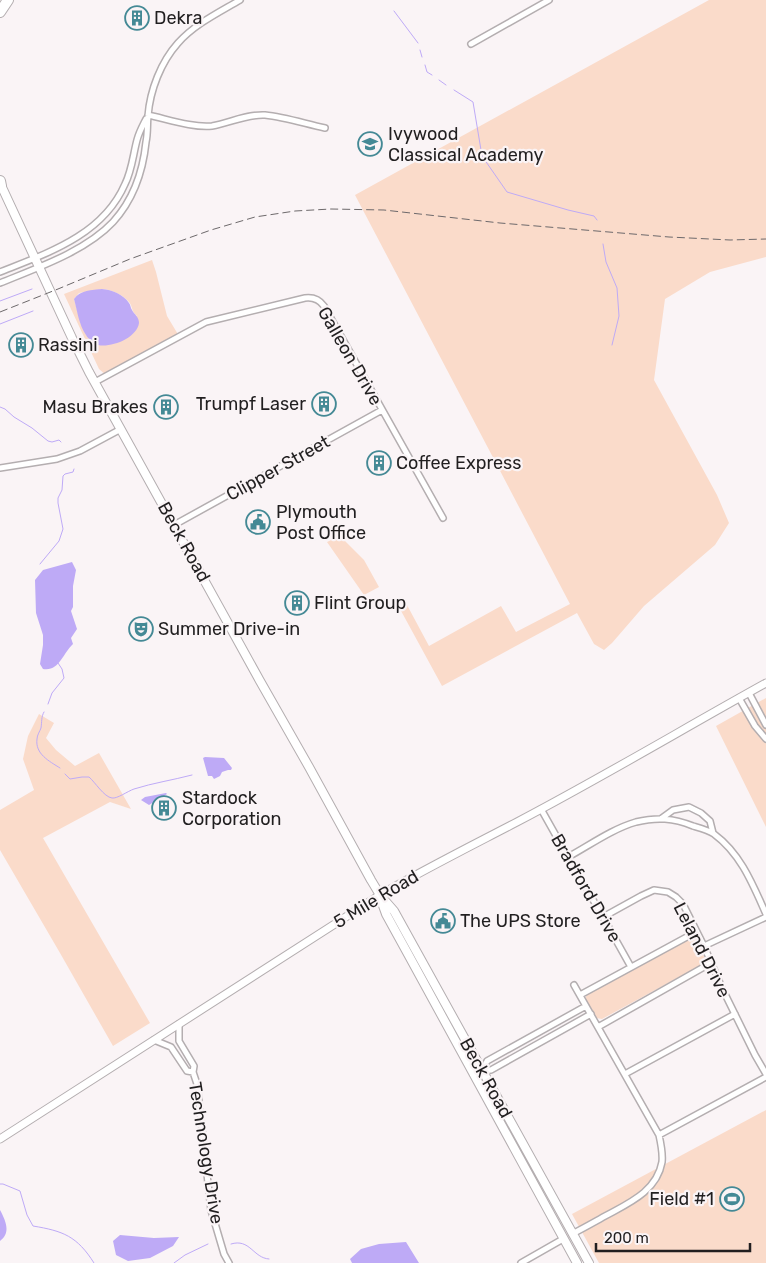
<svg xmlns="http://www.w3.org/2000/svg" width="766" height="1263" viewBox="0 0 766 1263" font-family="Rubik,sans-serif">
<rect width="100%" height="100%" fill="#faf4f6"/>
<path fill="#fadbca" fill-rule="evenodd" d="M709,0H766V257L710,272L665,299L654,380L717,495L729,523L715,545L644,606L612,643L604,650L594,644L577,613L442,686L400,609L407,605L429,646L501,606L516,632L570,604L355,195Z
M152,260L156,272L167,316L179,336L107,376L99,369L64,294ZM102,289C112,290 122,294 129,302C133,307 131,311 137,316L81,324L74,299L79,293Z
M340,536L364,560L379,587L364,595L327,542Z
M766,698V827L716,726Z
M39,714L54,723L46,738L56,750L75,766L99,753L131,809L110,802L43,838L150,1023L113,1046L60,953L0,850V810L34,790L23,759L28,736Z
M692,937L695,938L697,940L705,959L703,964L602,1019L596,1018L586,1000V996L587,994Z
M766,1110V1263H599L572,1214Z"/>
<path fill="#beaaf6" d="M102,289C112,290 123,294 129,303C131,306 130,306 132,310C134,314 139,317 139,323C137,338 111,348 98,345C94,344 88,339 86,335C79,325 77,310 74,299C80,290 92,290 102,289Z
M72,562L76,570L73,586V607L71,611L77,629L71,638L73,644C63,653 59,672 43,669L40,664L43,645V635L36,613L35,580L43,570Z
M205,757L224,758L232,768L231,770H228L222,772L220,776L214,779L212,776H208L203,758Z
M166,793L167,794L149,805L141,800L145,797Z
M0,1210C6,1221 11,1233 0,1241Z
M120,1235L154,1238L179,1237L173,1246L150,1258L128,1261L116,1255L113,1241Z
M406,1242L419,1263H352L350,1259L361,1249L379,1244Z"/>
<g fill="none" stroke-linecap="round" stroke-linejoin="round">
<path stroke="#beaaf6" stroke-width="1" d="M394,11L418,43
M420,50L422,57
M425,65L427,72L432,75
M439,80L446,85
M454,90L473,102L482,156L507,192L568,210L594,216L597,220
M603,244L606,262L617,288L619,316L612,345
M0,301L32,289
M0,324L33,311
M0,407L5,409L14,417L32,428L48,441L52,442L59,440L61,442
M40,564L59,541L63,529L58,503V498L62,490L63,476L65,474L73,472L74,469
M48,704L52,693L64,678L62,669L58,663
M44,712C41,717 42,722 41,728C40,731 37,735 37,739C35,754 49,761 60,768
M65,774L70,779L82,777H89C95,782 104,797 112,798C117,799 128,791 134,789C153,783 173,780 192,775
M0,1184H3L20,1191L27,1215L33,1226C63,1231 77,1236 94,1263
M231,1244C250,1238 253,1258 269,1259
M174,1263L185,1255L208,1244"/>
<g stroke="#b4aeb0" stroke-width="8">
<path id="minor" d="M471,44L549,0
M148,115C167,119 193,128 212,126C230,123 246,114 265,115C285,117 306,124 325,128
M0,272C48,253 103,235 125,184C132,170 133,155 137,140C139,132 143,125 146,119
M0,283C37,268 86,251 113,222C133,200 143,171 146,142C148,133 147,125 148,116C150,90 161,62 178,43C195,24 218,13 240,0
M95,382L206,322L305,298C313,297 319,299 324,306L443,518
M0,468L57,459L80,451L121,429
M174,525L382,410
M749,693L766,725
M739,698L755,726L766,739
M541,809L568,857L603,917L631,967
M662,818L673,810L689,807L701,813L710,821L713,833
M568,857C590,845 612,829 636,822C657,817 673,818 693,826C700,828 708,830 714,834C741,854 753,885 766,914
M603,917L641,896L654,890L668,892L676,897L683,904L704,946L723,990L755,1055L766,1074
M704,946L766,917
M580,995L696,932
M598,1027L711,963
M154,1040L171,1047L187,1071L193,1072L194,1066L179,1041V1024
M482,1071L487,1061L586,1006
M193,1072L197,1084L211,1210L224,1254L229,1263
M625,1074L735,1014
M474,1076L482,1071L491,1070L591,1014
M659,1135L766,1077
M572,1234C584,1228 596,1221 607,1215C629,1203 657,1191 662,1162C663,1153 661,1144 659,1135L574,985
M521,1263L563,1239"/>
</g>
<g stroke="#b4aeb0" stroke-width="9">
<path id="tertiary" d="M0,1139L380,895C425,869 471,846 517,822C601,778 683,729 766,683"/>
</g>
<g stroke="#b4aeb0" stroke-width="10">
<path id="secondary" d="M0,183L72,338L89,372L260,681L309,767L371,880L380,895L394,911L589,1263
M381,900L386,914L408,954L577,1263"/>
</g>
<g stroke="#b4aeb0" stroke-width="12">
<path id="motorway" d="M0,12L8,0
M0,181L1,186"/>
</g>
<use href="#minor" stroke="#fff" stroke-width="5"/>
<use href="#tertiary" stroke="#fff" stroke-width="7"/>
<use href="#secondary" stroke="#fff" stroke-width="8"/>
<use href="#motorway" stroke="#fff" stroke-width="10"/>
<path stroke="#6d696b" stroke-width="1" stroke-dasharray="8 4" stroke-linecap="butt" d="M0,312L58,289L130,259L211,230L255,217L295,211L331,209L384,210L500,223L669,237L730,240L766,239"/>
</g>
<defs>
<g id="building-ring" transform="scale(1.25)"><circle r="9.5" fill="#faf4f6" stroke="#448995" stroke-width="1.5"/><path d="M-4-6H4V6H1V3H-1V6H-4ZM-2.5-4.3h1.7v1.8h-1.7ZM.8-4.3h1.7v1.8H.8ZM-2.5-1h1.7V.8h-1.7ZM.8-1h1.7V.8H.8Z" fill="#448995"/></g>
<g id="school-ring" transform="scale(1.25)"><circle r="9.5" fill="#faf4f6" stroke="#448995" stroke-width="1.5"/><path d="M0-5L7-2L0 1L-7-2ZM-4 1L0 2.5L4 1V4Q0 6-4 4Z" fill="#448995"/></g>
<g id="civic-ring" transform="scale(1.25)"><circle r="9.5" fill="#faf4f6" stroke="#448995" stroke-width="1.5"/><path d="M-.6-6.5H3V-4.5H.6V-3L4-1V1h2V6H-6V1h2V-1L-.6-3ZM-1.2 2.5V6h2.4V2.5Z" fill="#448995"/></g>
<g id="theatre-ring" transform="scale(1.25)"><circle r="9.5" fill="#faf4f6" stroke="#448995" stroke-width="1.5"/><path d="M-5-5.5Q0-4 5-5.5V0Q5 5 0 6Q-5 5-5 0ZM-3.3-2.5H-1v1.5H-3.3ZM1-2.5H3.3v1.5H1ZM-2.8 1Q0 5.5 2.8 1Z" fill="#448995"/></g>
<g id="stadium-ring" transform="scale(1.25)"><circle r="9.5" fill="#faf4f6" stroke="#448995" stroke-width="1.5"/><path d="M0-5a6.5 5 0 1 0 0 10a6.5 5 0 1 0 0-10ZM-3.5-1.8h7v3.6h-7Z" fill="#448995"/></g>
</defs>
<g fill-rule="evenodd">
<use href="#building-ring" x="137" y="18"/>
<use href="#school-ring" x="370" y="144"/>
<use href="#building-ring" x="21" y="345"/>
<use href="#building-ring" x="324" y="404"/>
<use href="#building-ring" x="166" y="407"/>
<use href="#building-ring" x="379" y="463"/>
<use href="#civic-ring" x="258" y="522"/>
<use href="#building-ring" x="297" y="603"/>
<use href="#theatre-ring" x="141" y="629"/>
<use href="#building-ring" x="164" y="808"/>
<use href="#civic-ring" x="443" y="921"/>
<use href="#stadium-ring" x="732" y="1199"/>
</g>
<g text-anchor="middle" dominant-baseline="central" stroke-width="4.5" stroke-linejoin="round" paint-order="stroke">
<g font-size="18" fill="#211f20" stroke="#faf4f6" text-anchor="start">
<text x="154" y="18">Dekra</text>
<text x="388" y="134">Ivywood<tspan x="388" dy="21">Classical Academy</tspan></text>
<text x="38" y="345">Rassini</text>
<text x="306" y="404" text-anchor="end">Trumpf Laser</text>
<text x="148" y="407" text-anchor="end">Masu Brakes</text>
<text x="396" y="463">Coffee Express</text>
<text x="276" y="512">Plymouth<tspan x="276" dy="21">Post Office</tspan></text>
<text x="314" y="603">Flint Group</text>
<text x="158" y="629">Summer Drive-in</text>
<text x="182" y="798">Stardock<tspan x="182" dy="21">Corporation</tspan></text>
<text x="460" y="921">The UPS Store</text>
<text x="714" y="1199" text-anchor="end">Field #1</text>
</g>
<g font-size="18" fill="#211f20" stroke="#faf4f6">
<text transform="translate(350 356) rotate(60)">Galleon Drive</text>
<text transform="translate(278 468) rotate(-29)">Clipper Street</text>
<text transform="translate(184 542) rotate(61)">Beck Road</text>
<text transform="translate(586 888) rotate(60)">Bradford Drive</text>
<text transform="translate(376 899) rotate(-31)">5 Mile Road</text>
<text transform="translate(702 950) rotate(63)">Leland Drive</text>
<text transform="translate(486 1078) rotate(61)">Beck Road</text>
<text transform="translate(206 1153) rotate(81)">Technology Drive</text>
</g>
</g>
<path d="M596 1243v8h154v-8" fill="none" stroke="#211f20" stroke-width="2.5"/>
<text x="604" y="1243" font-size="15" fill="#211f20" stroke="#faf4f6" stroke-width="4" paint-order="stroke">200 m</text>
</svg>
